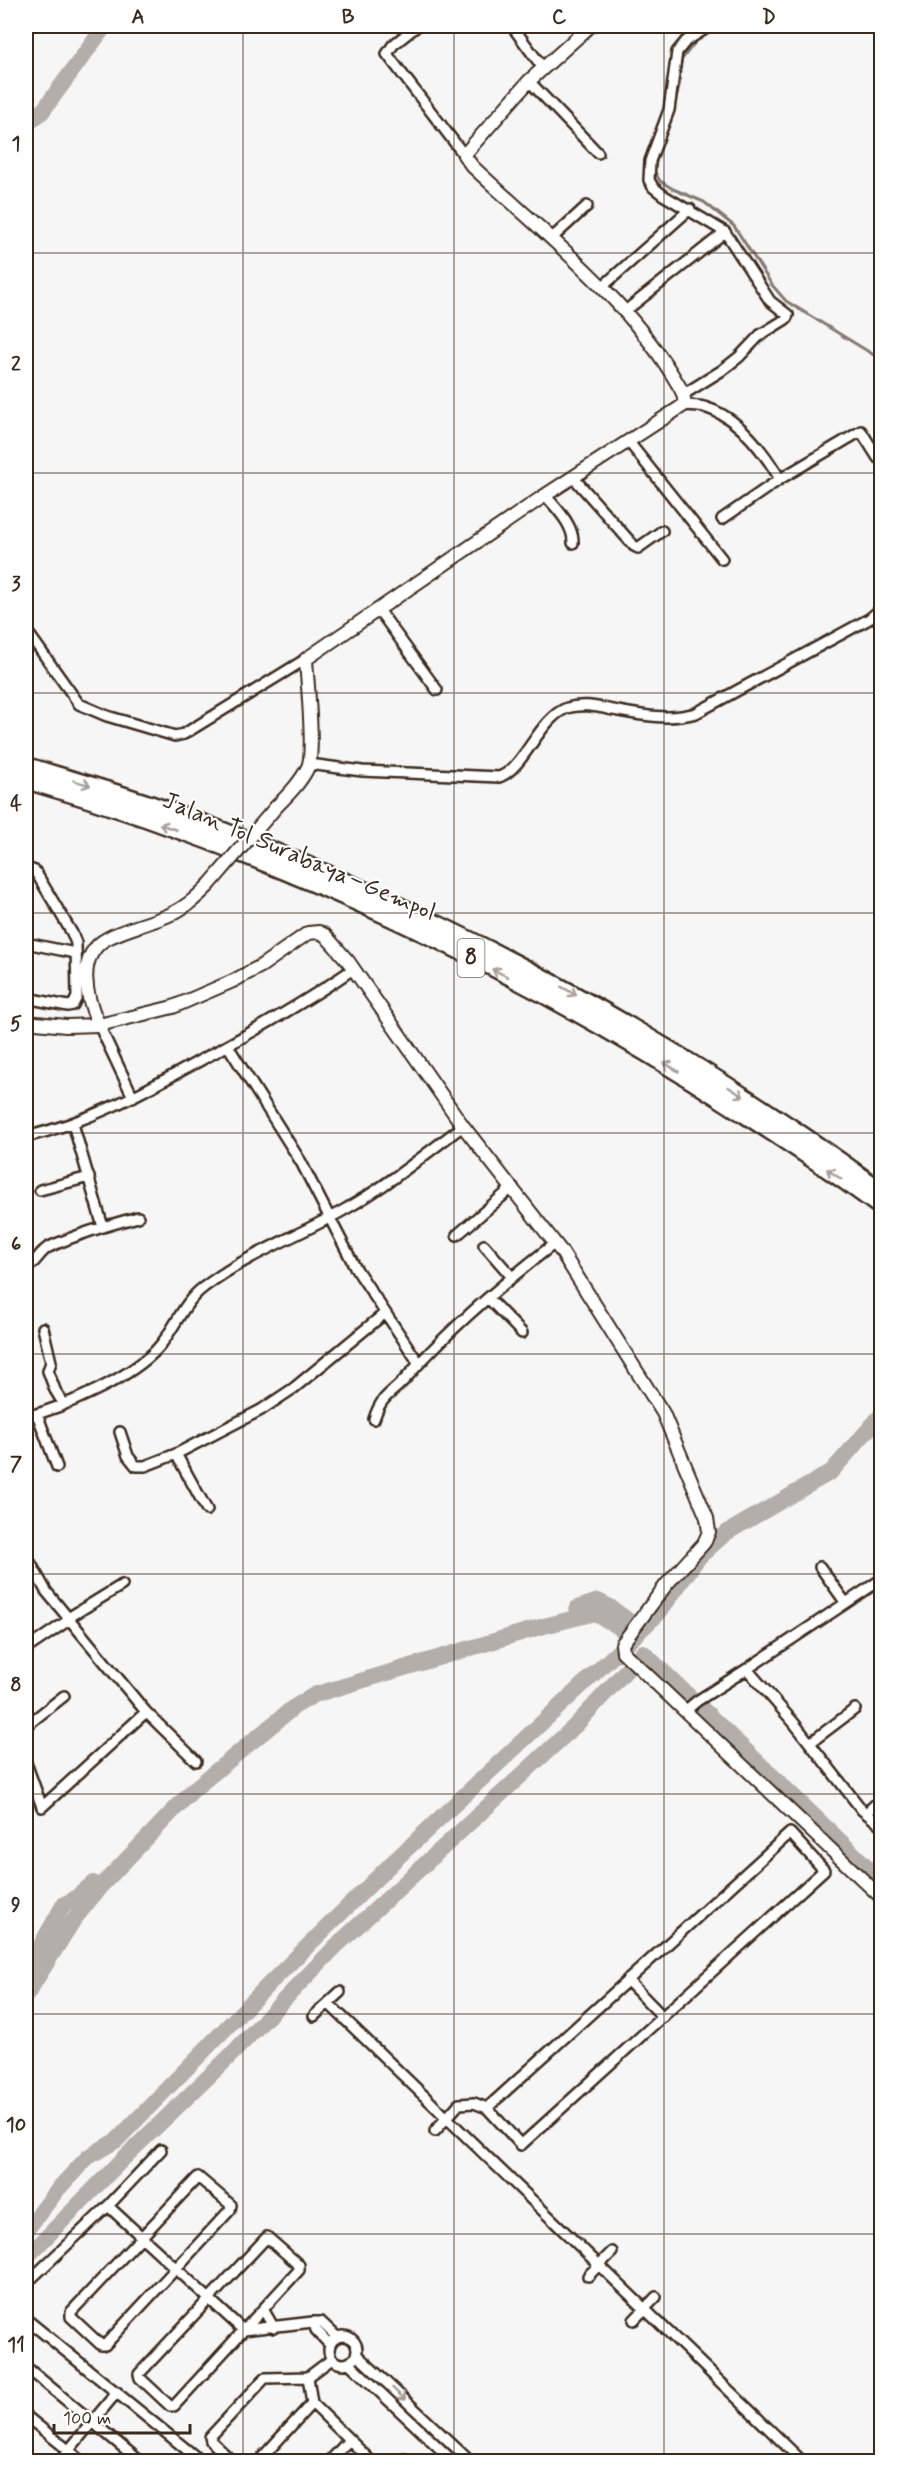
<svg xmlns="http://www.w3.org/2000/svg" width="907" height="2487" viewBox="0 0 907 2487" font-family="Mynerve,sans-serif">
<rect width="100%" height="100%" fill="#f7f6f6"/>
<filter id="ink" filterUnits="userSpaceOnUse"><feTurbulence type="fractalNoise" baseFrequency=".0167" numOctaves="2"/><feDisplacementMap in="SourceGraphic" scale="12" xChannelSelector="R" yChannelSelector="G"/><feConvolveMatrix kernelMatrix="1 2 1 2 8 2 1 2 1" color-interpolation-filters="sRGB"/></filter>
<g filter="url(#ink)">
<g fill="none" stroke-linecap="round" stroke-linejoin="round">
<path stroke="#847972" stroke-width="3" d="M666,130L670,122L680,82L679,63L699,37
M659,150L654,171L660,181L673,189L704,202L734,226L772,285L786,301L882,360"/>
<path stroke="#b4aeaa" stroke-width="16" d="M26,125L42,112L105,26
M577,1608L598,1601L610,1607L633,1624
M26,1971L64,1904L73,1900L93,1883
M26,1996L73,1921L100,1887L193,1790L294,1707L314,1695L544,1626L595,1613L620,1628L630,1640L635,1636
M26,2231L59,2188L88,2157L117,2140L268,1985L393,1862L658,1614L699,1557L726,1533L831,1472L882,1414
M26,2258L125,2157L225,2061L337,1945L576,1725L643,1652L882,1881"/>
<g stroke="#3b2a1e" stroke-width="14">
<path id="minor" d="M417,26L393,45L387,54L464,155
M512,26L543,68
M529,81L598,153
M551,239L587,206
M602,287L690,209
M624,312L725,232
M684,394L721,371L739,357L760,335L786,319L788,315L770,301L725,232L663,195L653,187L649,180L650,161L669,110L677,52L686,41L710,26
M684,405C691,406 700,405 707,408C740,418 764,452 780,479L861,431L878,458
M628,441L722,559
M573,477L634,546L638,548L662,531
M545,495C556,508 574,525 573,543
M722,519L780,479
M378,609L437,690
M26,630L79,704L107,716L175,736L184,734L306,659
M309,764L362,771L499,777C524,769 539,718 567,708C582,703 598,707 613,710C640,715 668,721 696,713L869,619L882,608
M26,868L35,871L72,933L76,943L77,997L73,1005L68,1006L26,998
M26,943L75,953
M99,1025L133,1097
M228,1046L301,1162L355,1267L418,1362
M73,1124L103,1227
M26,1137C92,1121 141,1093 201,1060C253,1032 304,1003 353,969
M40,1190L89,1177
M457,1235L513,1187
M484,1245L512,1277
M26,1268C35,1265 39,1252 49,1247C78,1234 108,1225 138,1217
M488,1298L522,1333
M43,1328L51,1362L48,1371L55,1390L63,1403
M37,1414L57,1467
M26,1417C65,1407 131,1378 158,1348C175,1329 183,1302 204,1287C246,1255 298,1236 344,1210C387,1186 424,1155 463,1126
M374,1419C382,1394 391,1395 407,1377C451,1327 502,1284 555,1243
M120,1432L128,1456L136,1466H145L176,1454L261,1410L294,1388L384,1314
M176,1454L207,1510
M26,1555L46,1591L146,1712L42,1807L26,1763
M820,1567L845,1602
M68,1618L122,1585
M26,1649L69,1620
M747,1669L882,1579
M685,1711L697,1701L747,1669L794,1723L862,1810L882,1826
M146,1712L196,1761
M26,1726L64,1696
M810,1743L855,1709
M866,1813L882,1798
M790,1833L824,1870L521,2145L487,2108Z
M627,1980L663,2017
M328,2003L803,2462
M314,2016L340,1992
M435,2131L459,2104L474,2103L487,2108
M198,2177L231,2205L230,2210L105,2345H101L71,2317V2312Z
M108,2206L243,2330L313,2322
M267,2237L299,2265V2270L174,2406H170L140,2378L139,2374Z
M588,2276L612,2252
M32,2278L108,2206L161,2150
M263,2309L274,2328
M26,2319L202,2462
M634,2320L656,2297
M329 2350a14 14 0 1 1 28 0a14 14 0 1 1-28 0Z
M330,2345L316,2330L313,2322H321L337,2337
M356,2354L471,2462
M349,2363L454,2462
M26,2367L141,2462
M308,2377L312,2403L372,2462
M26,2416L83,2462
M26,2461L27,2462
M59,2462L117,2392
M233,2462L211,2441L210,2437L265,2378L308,2377L332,2359
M258,2462L312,2403
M329,2462L349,2440
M401,2462L404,2459"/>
</g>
<g stroke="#3b2a1e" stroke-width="16">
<path id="tertiary" d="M276,807C288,795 301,782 308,767C315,752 307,680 306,659L541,498L684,405C686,394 678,385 673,376C622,293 542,232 472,166L464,155L529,81L590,26
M26,1022L66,1026L99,1025L173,1007L233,981L261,966L308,933L319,932L325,935L348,961L463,1126L561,1251L663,1413L707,1518L709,1532L704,1543L666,1585L622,1644L623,1652L882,1898
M99,1025C86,998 75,955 108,938C127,928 149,924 169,915C185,908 196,898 209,885
M881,2462L882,2461"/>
</g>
<g stroke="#3b2a1e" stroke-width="21">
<path id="motorway" d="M26,766C86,784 146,801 205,824C387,894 562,980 726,1085C779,1119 832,1154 882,1192
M26,780C275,852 520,968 738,1110C786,1141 836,1173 882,1208"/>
</g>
<use href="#minor" stroke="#fff" stroke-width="9"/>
<use href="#tertiary" stroke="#fff" stroke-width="12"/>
<use href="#motorway" stroke="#fff" stroke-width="16"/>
<g stroke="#3b2a1e" stroke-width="16" stroke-linecap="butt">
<path id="tertiary-bridge" d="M209,885L276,807"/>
</g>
<use href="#tertiary-bridge" stroke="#fff" stroke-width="12"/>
</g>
<defs><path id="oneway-shaft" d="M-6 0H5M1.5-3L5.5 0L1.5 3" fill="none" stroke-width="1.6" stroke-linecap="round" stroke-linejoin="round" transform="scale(1.5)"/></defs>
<g stroke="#a79f9a">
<use href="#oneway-shaft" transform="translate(82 783) rotate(17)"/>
<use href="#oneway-shaft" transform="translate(168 827) rotate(-161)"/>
<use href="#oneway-shaft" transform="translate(500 973) rotate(-153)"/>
<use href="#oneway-shaft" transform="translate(569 991) rotate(29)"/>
<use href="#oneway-shaft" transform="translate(671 1067) rotate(-149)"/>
<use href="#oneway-shaft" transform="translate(736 1092) rotate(33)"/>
<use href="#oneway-shaft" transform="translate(834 1174) rotate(-145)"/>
<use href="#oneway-shaft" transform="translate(399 2394) rotate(43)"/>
</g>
</g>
<path fill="none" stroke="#3b2a1e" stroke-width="1.5" stroke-opacity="0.55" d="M243,26V2462M454,26V2462M664,26V2462M26,253H882M26,473H882M26,693H882M26,913H882M26,1133H882M26,1354H882M26,1574H882M26,1794H882M26,2014H882M26,2234H882"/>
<g text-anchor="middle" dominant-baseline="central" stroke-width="4.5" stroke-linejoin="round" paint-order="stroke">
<rect fill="#fff" stroke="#766a62" stroke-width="1.5" x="457.5" y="939" width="27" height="38" rx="4.5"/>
<g font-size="22" font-weight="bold" fill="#3b2a1e">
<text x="471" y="958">8</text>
</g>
<g font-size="24" fill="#3b2a1e" stroke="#fff">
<text transform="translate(299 857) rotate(23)">Jalan Tol Surabaya–Gempol</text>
</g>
</g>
<rect width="907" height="2487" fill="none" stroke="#fff" stroke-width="66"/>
<path d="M54 2424v9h136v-9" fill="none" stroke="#3b2a1e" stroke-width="3"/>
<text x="63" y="2424" font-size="18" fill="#3b2a1e" stroke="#ffffff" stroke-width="4.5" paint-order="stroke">100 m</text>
<rect x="33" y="33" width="841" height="2421" fill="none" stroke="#3b2a1e" stroke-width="2"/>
<g font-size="20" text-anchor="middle" font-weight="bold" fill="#3b2a1e">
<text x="138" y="23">A</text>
<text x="348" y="23">B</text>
<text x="559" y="23">C</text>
<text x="769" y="23">D</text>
<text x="16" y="150">1</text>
<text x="16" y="370">2</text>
<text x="16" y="590">3</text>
<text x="16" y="810">4</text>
<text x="16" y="1030">5</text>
<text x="16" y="1250">6</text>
<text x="16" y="1470">7</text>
<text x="16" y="1691">8</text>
<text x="16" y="1911">9</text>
<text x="16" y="2131">10</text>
<text x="16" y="2351">11</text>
</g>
</svg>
